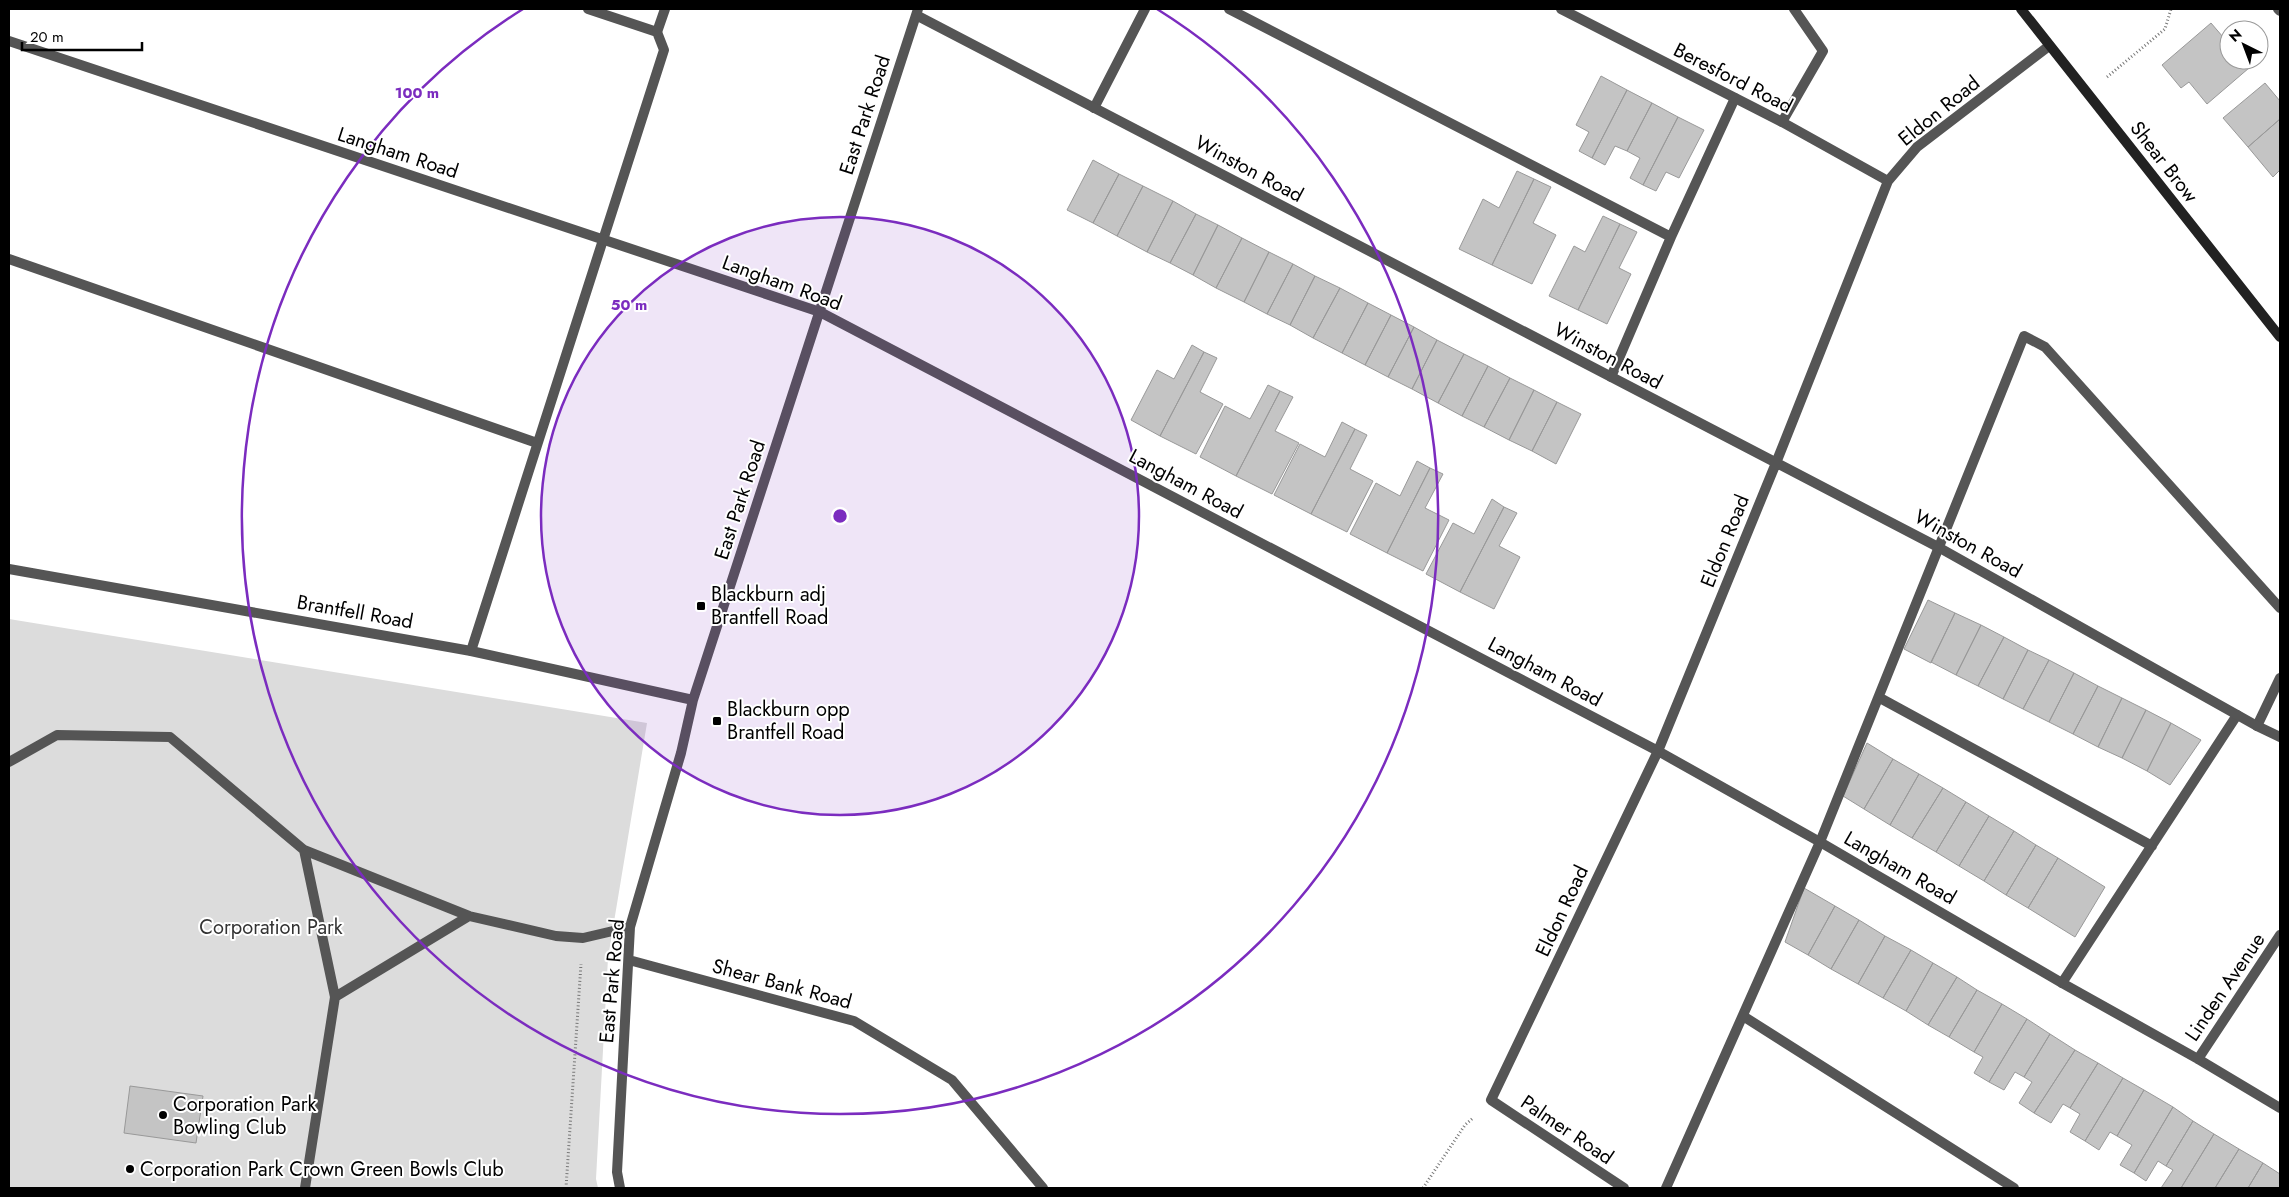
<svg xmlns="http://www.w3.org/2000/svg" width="2289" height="1197" viewBox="0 0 2289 1197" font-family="Jost,sans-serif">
<rect width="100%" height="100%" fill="#fff"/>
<path fill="#dcdcdc" d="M9,619L647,723L608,958L596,1179L598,1188H9Z"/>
<path fill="#c4c4c4" stroke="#999" d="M2211,23L2229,44V60H2243L2249,68L2207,104L2189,82L2181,88L2162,65Z
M1601,76L1627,90L1592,158L1579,151L1589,132L1576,125Z
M2265,83L2280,101V119L2248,147L2223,118Z
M1627,90L1652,103L1627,151L1615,146L1605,165L1592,158Z
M1652,103L1678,117L1643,185L1630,178L1640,158L1627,151Z
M1678,117L1704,130L1679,178L1666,172L1656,191L1643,185Z
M2280,119V170L2273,177L2248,147Z
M1093,160L1119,174L1093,223L1067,210Z
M1517,171L1534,179L1492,265L1459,249L1483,199L1499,208Z
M1119,174L1143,186L1117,236L1093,223Z
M1534,179L1551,187L1533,223L1556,235L1532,284L1492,265Z
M1143,186L1173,201L1147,252L1117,236Z
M1173,201L1196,214L1170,263L1147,252Z
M1196,214L1218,225L1193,275L1170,263Z
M1603,216L1620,224L1578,310L1549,296L1574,246L1585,252Z
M1620,224L1637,232L1619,268L1631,274L1607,324L1578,310Z
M1218,225L1242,238L1216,288L1193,275Z
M1242,238L1269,252L1244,302L1216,288Z
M1269,252L1293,264L1267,314L1244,302Z
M1293,264L1315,276L1290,325L1267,314Z
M1315,276L1340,288L1313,338L1290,325Z
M1340,288L1368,303L1342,353L1313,338Z
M1368,303L1391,315L1365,365L1342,353Z
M1391,315L1414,327L1388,377L1365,365Z
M1414,327L1437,340L1412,389L1388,377Z
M1437,340L1464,354L1438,403L1412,389Z
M1192,345L1204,352L1160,436L1131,420L1157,370L1174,379Z
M1204,352L1217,358L1200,392L1223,404L1196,454L1160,436Z
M1464,354L1488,366L1462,416L1438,403Z
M1488,366L1510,378L1484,427L1462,416Z
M1510,378L1534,390L1509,440L1484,427Z
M1268,385L1280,391L1236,476L1200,457L1225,406L1250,419Z
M1534,390L1557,402L1532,451L1509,440Z
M1280,391L1293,397L1275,431L1299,443L1272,494L1236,476Z
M1557,402L1581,414L1556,464L1532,451Z
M1342,422L1355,429L1311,514L1274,495L1300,444L1325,457Z
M1355,429L1367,435L1350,469L1373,481L1347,532L1311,514Z
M1417,461L1430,468L1387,553L1350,534L1376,483L1400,496Z
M1430,468L1443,474L1425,508L1449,520L1423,571L1387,553Z
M1492,499L1504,507L1460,592L1426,574L1453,523L1474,534Z
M1504,507L1517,513L1499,546L1520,557L1494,609L1460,592Z
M1928,600L1955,613L1931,663L1904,649Z
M1955,613L1981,625L1956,675L1931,662Z
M1981,625L2004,637L1978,686L1956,675Z
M2004,637L2028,650L2003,699L1978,686Z
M2028,650L2049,660L2023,709L2003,699Z
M2049,660L2074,673L2049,722L2023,709Z
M2074,673L2098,686L2073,734L2049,722Z
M2098,686L2122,698L2098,747L2073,734Z
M2122,698L2146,710L2122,758L2098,747Z
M2146,710L2171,723L2147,771L2122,758Z
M2171,723L2201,740L2170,785L2147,771Z
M1867,743L1893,759L1864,809L1843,796Z
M1893,759L1919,774L1890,825L1864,809Z
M1919,774L1943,788L1912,838L1890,825Z
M1943,788L1966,802L1936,852L1912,838Z
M1966,802L1989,816L1959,866L1936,852Z
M1989,816L2014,831L1984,881L1959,866Z
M2014,831L2036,845L2006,895L1984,881Z
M2036,845L2058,858L2028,908L2006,895Z
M2058,858L2105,887L2075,937L2028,908Z
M1804,888L1835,906L1808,955L1785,942Z
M1835,906L1859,920L1831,969L1808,955Z
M1859,920L1885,936L1858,984L1831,969Z
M1885,936L1911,950L1883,998L1858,984Z
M1911,950L1933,963L1906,1011L1883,998Z
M1933,963L1957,977L1928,1025L1906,1011Z
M1957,977L1977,990L1949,1037L1928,1025Z
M1977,990L2002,1004L1974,1052L1949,1037Z
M2002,1004L2027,1019L1989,1082L1974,1073L1983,1057L1974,1052Z
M2027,1019L2050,1034L2024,1077L2015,1072L2004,1090L1989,1082Z
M2050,1034L2075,1050L2034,1113L2019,1103L2032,1082L2024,1077Z
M2075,1050L2098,1063L2070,1108L2063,1104L2051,1123L2034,1113Z
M2098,1063L2123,1078L2085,1141L2070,1132L2080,1114L2070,1108Z
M2123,1078L2144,1090L2117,1136L2110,1132L2099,1150L2085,1141Z
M130,1086L203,1096L196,1143L124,1133Z
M2144,1090L2173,1107L2134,1173L2120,1165L2132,1145L2117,1136Z
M2173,1107L2193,1121L2166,1166L2158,1161L2146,1181L2134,1173Z
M2193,1121L2214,1134L2181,1188H2161L2173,1170L2166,1166Z
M2214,1134L2239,1149L2215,1188H2181Z
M2239,1149L2263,1163L2248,1188H2215Z
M2263,1163L2280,1174V1188H2248Z"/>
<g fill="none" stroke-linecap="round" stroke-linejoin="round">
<path stroke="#777" stroke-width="3" stroke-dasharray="1 2.5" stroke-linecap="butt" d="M2107,77L2165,29L2171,9
M566,1188L581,964
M1423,1188L1465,1125L1473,1118"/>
<path stroke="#555" stroke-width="10" d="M1229,9L1671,237
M2278,9L2280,11
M1094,108L1145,9
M1782,122L1823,51L1794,9
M9,259L537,443
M1611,377L1671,237L1735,98
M471,651L664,50L657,32L588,9
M1880,698L2152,846
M2257,726L2280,678
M2062,983L2237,715
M1743,1016L2014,1188
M1666,1188L1820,842L2024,336L2045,347L2280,608"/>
<path stroke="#555" stroke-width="10" d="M1561,9L1782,122L1888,181
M916,15L1938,547L2257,726L2280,737
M657,32L665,9
M9,41L820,312L1658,751L1820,842L2062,983L2198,1059L2280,1108
M9,569L471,651L693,700
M9,762L57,735L170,737L304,850L335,997
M304,850L469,916
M629,960L854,1021L952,1080L1043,1188
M2198,1059L2280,935
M305,1188L335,997L469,916L556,936L583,938L630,927
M620,1188L617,1172L630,927L681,753L693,700L918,9
M1624,1188L1491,1100L1658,751L1776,463L1888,181L1917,147L2049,46"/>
<path stroke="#222" stroke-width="10" d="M2021,9L2280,337"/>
</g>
<circle cx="840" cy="516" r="299" fill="#7b2cbf" fill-opacity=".12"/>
<g fill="none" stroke="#7b2cbf" stroke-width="2.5">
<circle cx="840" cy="516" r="299"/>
<path d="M1157 9A598 598 0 1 1 523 9"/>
</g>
<g fill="#000" stroke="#fff" stroke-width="2">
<rect x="696" y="601" width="10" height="10" rx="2.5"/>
<rect x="712" y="716" width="10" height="10" rx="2.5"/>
<circle cx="163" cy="1115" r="5"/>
<circle cx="130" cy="1169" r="5"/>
</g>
<g text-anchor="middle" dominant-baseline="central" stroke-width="4" stroke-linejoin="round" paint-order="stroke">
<g font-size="20" fill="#000" stroke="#fff">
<text transform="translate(1733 78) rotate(27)">Beresford Road</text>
<text transform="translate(1939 111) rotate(-39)">Eldon Road</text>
<text transform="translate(865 115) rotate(-72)">East Park Road</text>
<text transform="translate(398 153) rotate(18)">Langham Road</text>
<text transform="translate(2164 162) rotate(52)">Shear Brow</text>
<text transform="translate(1249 169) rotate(28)">Winston Road</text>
<text transform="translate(782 283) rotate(20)">Langham Road</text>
<text transform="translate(1608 356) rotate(28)">Winston Road</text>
<text transform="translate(1186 484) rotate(28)">Langham Road</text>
<text transform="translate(740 500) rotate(-72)">East Park Road</text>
<text transform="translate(1725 541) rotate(-68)">Eldon Road</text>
<text transform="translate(1968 544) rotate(29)">Winston Road</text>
<text transform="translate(355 612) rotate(10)">Brantfell Road</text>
<text transform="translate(1545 672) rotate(28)">Langham Road</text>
<text transform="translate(1900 868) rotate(30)">Langham Road</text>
<text transform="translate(1562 911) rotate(-65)">Eldon Road</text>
<text transform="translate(612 981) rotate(-85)">East Park Road</text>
<text transform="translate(782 984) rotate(15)">Shear Bank Road</text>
<text transform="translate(2225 987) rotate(-56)">Linden Avenue</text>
<text transform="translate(1567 1130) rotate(34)">Palmer Road</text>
</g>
<g font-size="20" fill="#000" stroke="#fff" text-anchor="start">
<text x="711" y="594">Blackburn adj<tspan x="711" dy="23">Brantfell Road</tspan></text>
<text x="727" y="709">Blackburn opp<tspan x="727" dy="23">Brantfell Road</tspan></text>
<text x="173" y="1104">Corporation Park<tspan x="173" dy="23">Bowling Club</tspan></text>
<text x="140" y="1169">Corporation Park Crown Green Bowls Club</text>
</g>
<g font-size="20" fill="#333" stroke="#fff">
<text x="271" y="927">Corporation Park</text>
</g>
</g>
<circle cx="840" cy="516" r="8" fill="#7b2cbf" stroke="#fff" stroke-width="2.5"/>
<g font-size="15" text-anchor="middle" font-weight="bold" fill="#7b2cbf" stroke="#fff" stroke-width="4" stroke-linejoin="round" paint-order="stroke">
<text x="417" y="98">100 m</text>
<text x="629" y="310">50 m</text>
</g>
<rect width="2289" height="1197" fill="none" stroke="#000000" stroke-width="20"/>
<g transform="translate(2244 45) rotate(318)"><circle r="24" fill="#ffffff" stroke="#999999"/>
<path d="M0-4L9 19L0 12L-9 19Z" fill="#000000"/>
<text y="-8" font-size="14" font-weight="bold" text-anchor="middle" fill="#000000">N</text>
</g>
<path d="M22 42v8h120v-8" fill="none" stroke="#000000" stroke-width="2.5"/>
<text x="30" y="42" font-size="15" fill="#000000" stroke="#ffffff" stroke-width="4" paint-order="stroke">20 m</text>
</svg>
